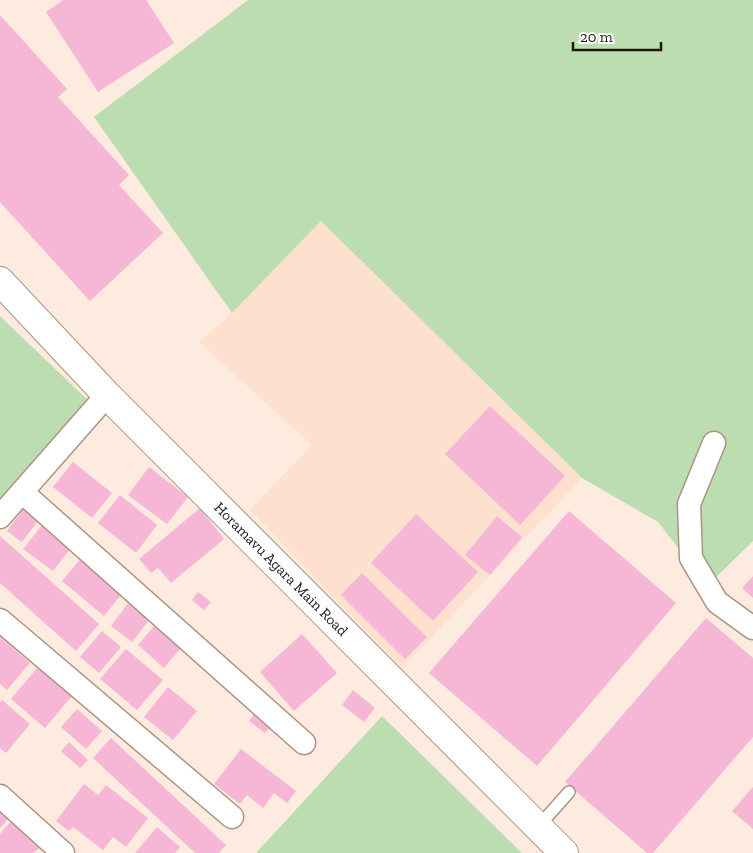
<svg xmlns="http://www.w3.org/2000/svg" width="753" height="853" viewBox="0 0 753 853" font-family="'Zilla Slab',serif">
<rect width="100%" height="100%" fill="#fdebdf"/>
<path fill="#fde0cd" d="M321,221L582,478L402,668L250,510L312,445L199,342L232,313Z"/>
<path fill="#bcddb2" d="M248,0H753V541L699,594L707,585L658,522L582,478L321,221L232,313L94,117Z
M0,316L95,407L0,506Z
M382,716L522,853H256Z"/>
<path fill="#f6b6d6" d="M63,0H146L174,43L98,92L46,12Z
M0,15L67,89L58,97L129,175L119,185L163,233L90,301L0,202Z
M490,406L565,476L520,525L445,454Z
M73,462L112,493L92,518L53,487Z
M149,467L188,497L167,524L128,495Z
M120,495L157,525L136,553L98,523Z
M28,503L43,514L22,542L7,531Z
M200,508L224,539L171,583L158,568L151,573L139,559Z
M569,511L676,603L537,766L429,673Z
M416,514L478,572L433,621L371,563Z
M497,516L522,537L490,575L465,555Z
M47,519L76,541L53,571L23,549Z
M0,536L99,624L76,651L0,583Z
M83,556L125,590L104,616L62,581Z
M362,573L427,637L405,659L341,595Z
M753,576V598L742,588Z
M198,592L211,602L204,610L192,600Z
M129,602L150,619L132,642L111,626Z
M706,618L753,658V737L653,853H647L565,782Z
M154,626L181,648L164,668L138,645Z
M102,631L121,647L99,673L80,657Z
M302,634L337,673L294,711L260,672Z
M0,637L30,663L7,690L0,684Z
M126,649L163,680L137,710L100,679Z
M38,667L72,696L45,728L11,699Z
M168,687L197,711L173,740L144,717Z
M353,690L375,708L364,722L342,705Z
M2,700L30,724L6,753L0,748V703Z
M77,709L102,731L86,749L61,727Z
M256,711L272,725L265,733L249,721Z
M111,738L226,845L219,853H195L93,758Z
M69,742L88,760L80,768L61,751Z
M241,749L296,791L287,803L274,793L263,808L247,795L240,804L214,784Z
M84,784L98,795L106,785L148,818L126,847L113,837L103,850L73,827L69,831L56,821Z
M753,787V829L732,811Z
M0,812L8,819L0,828Z
M12,820L41,846L34,853H0V834Z
M157,827L180,847L175,853H135Z"/>
<g fill="none" stroke-linecap="round" stroke-linejoin="round">
<g stroke="#ae9381" stroke-width="14">
<path id="lane" d="M538,827L569,792"/>
</g>
<g stroke="#ae9381" stroke-width="25">
<path id="street" d="M714,443L689,504L691,558L717,602L753,628
M22,492L304,743
M0,517L107,395
M0,620L232,817
M0,796L63,853"/>
</g>
<g stroke="#ae9381" stroke-width="30">
<path id="secondary" d="M0,281L107,395L564,853"/>
</g>
<use href="#lane" stroke="#fff" stroke-width="11"/>
<use href="#street" stroke="#fff" stroke-width="22"/>
<use href="#secondary" stroke="#fff" stroke-width="28"/>
</g>
<g text-anchor="middle" dominant-baseline="central" stroke-width="4.5" stroke-linejoin="round" paint-order="stroke">
<g font-size="15" fill="#1f150e" stroke="#fcfcfc">
<text transform="translate(281 569) rotate(45)">Horamavu Agara Main Road</text>
</g>
</g>
<path d="M573 42v8h88v-8" fill="none" stroke="#1f150e" stroke-width="2.5"/>
<text x="580" y="42" font-size="15" fill="#1f150e" stroke="#fcfcfc" stroke-width="4" paint-order="stroke">20 m</text>
</svg>
